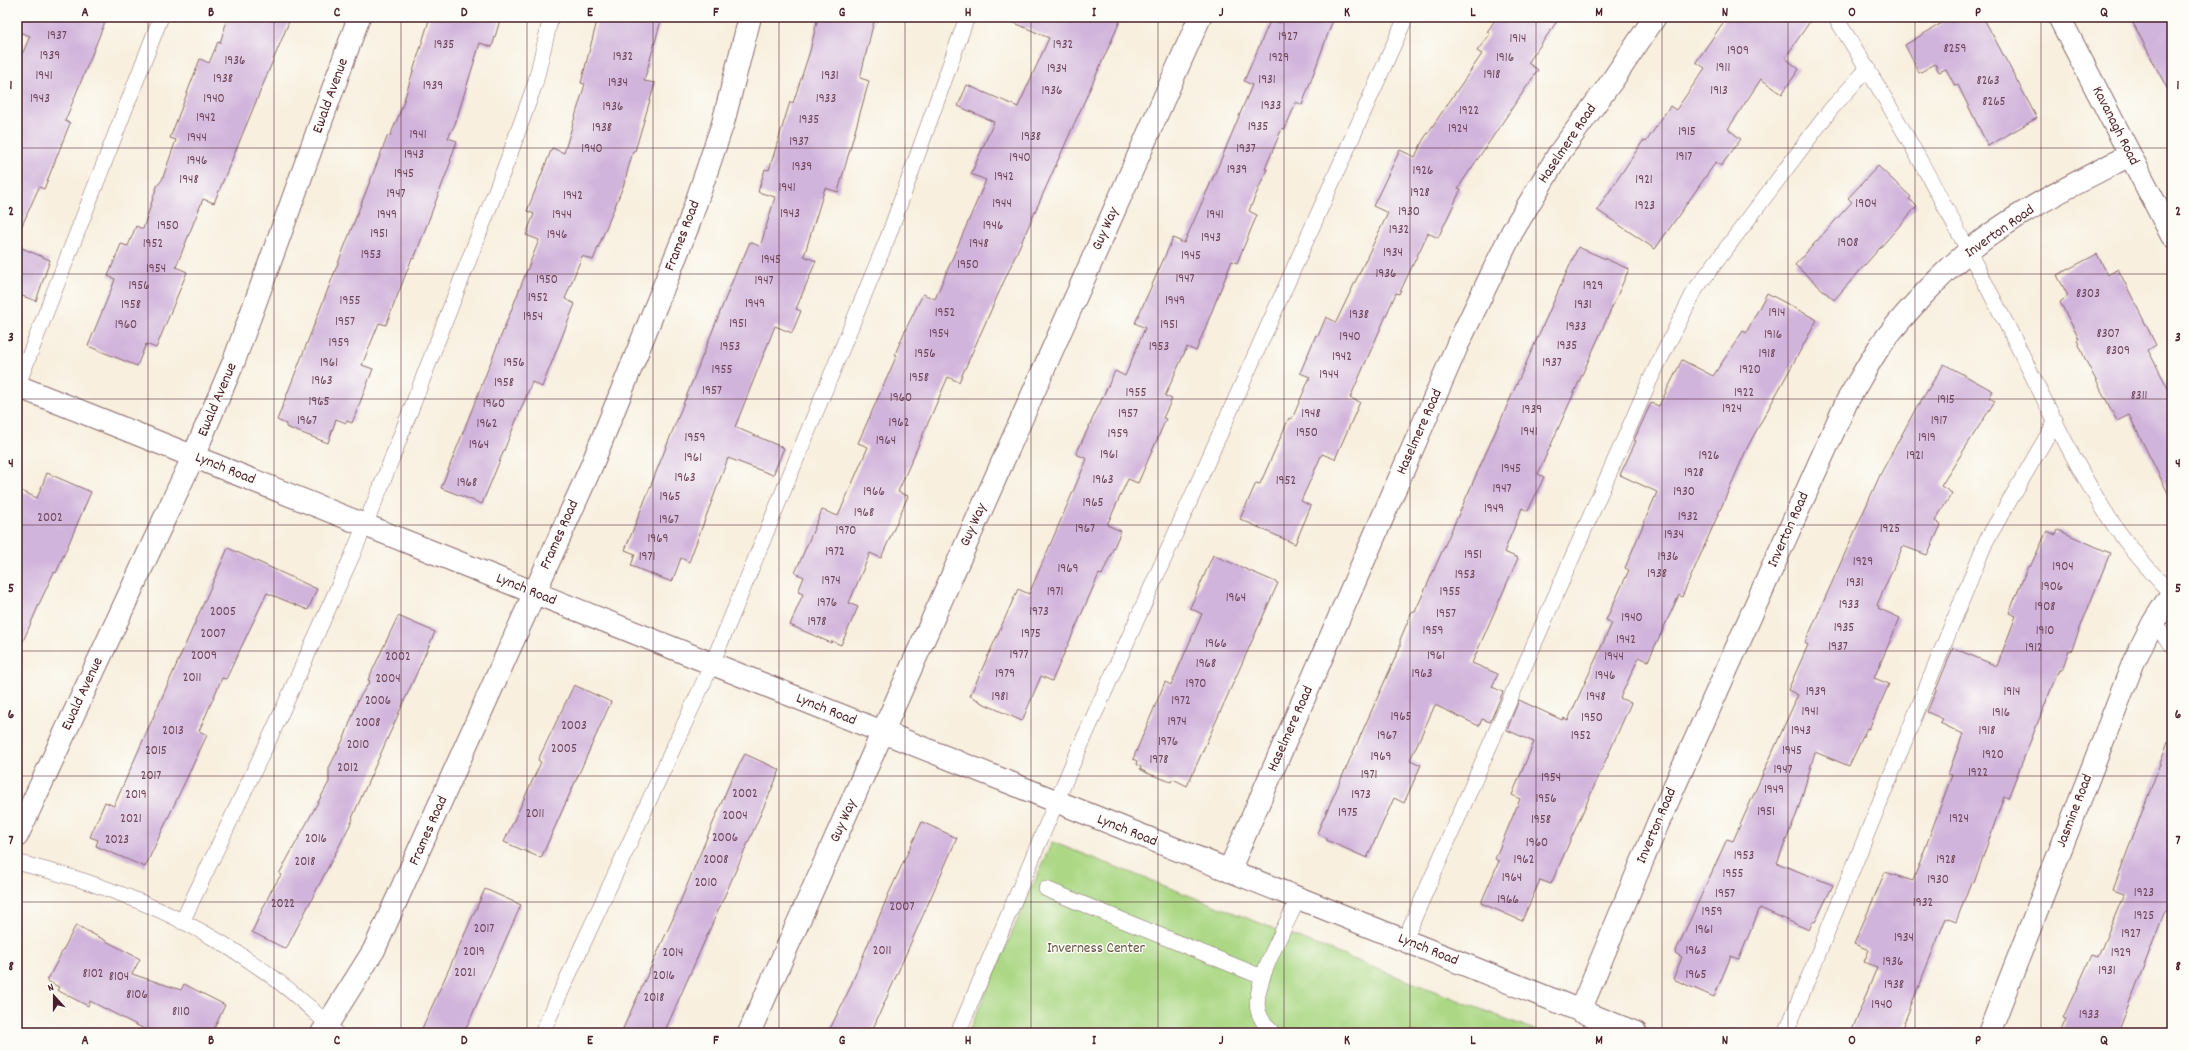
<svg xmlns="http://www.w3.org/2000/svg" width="2189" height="1050" viewBox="0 0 2189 1050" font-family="Dekko,sans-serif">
<rect width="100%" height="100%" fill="#fdfcf7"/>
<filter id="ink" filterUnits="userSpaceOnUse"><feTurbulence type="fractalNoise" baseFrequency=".025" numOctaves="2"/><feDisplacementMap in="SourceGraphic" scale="8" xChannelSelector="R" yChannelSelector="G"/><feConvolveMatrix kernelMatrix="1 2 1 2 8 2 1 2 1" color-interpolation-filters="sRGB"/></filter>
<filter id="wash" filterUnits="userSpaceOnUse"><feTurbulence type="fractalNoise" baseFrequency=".012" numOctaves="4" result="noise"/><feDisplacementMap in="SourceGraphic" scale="16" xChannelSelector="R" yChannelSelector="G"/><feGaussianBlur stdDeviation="0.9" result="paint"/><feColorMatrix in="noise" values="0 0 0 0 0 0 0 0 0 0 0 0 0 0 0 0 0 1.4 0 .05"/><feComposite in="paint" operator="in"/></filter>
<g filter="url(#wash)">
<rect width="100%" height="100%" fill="#f8efde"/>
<path fill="#acd885" stroke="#7b7c58" d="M1052,842L1542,1033H968Z"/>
<g id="blocks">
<path fill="#d1b4db" d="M17,17H107L65,121L70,123L44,189L39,187L17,237V66L30,36L17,31Z
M228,17H291L214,203L203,199L176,267L187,272L156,348L146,344L137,366L88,346L113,285L115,279L108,276L121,244L128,246L136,226L143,229L157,186L162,180L176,140L170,138L200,59L209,63L218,42L220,43Z
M430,17H501L492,47L480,43L455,124L448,138L457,141L450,161H451L414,259L412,258L386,325L379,323L362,365L373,369L352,423L347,421L346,423L336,419L328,443L286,427V424L277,420L388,135L390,136L401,110Z
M598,17H662L644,81L655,83L635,151H633L624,184L593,260L582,256L565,299L575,304L542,387L532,382L482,504L441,488L539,240L526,235L534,214L527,211L552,148L564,153L585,84L581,83Z
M818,17H875L860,78L869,81L838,192L825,188L804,256L816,261L796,309L801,311L792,333L775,326L735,427L784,448L773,475L728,458L689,562L681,558L672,582L631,566L635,554L625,550L740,262L741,263L750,242L759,246L761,244L775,197L758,192L765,169L769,170L790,102L793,103L810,51Z
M1001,17H1122L959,382L948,377L898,492L908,496L896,524L881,558L870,553L849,603L858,607L841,645L832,641L831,643L790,625L803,594L798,592L804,577L795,573L822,510L838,516L868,447L858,443L897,355L895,354L904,333L923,294L935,299L986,180L971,174L994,122L958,106L967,85L1018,107L1049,38Z
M1283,17H1334L1302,105L1296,102L1285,129L1282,128L1265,169H1267L1249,211L1257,215L1237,263L1232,261L1196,351L1187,347L1165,396L1172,399L1163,418L1166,419L1138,483L1128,479L1107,525L1121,531L1102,575L1099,574L1052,681L1041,676L1022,721L980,702V701L970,696L1018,589L1029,594L1087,459L1076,454L1115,371L1125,376L1145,328L1135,323L1173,238L1184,243L1223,155L1252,85L1244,81L1271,19L1280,23Z
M1497,17H1560L1528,63L1538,70L1458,188L1461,189L1438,238L1428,233L1399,294L1396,293L1350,398L1360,402L1335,459L1322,454L1301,501L1311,506L1295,544L1240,519L1256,483L1260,484L1289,418L1292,419L1310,377L1300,373L1316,335L1318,336L1326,317L1336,322L1388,213L1373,206L1400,150L1415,157L1423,140L1482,54L1477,51L1490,34L1487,32Z
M1727,17H1813L1785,58L1799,69L1782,94L1761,79L1728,129L1741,139L1721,166L1716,162L1655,249L1597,210L1643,141L1646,142L1670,106L1676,110L1705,68L1696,62Z
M1952,17H1983L2037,118L1988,146L1958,85L1955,86L1946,69L1939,72L1935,64L1919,73L1905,45Z
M2130,17H2172V98Z
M1878,166L1911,197L1909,199L1917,206L1834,300L1795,265L1852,202L1848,198Z
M17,246L50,260L36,301L17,294Z
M1578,247L1629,269L1538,474L1544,477L1528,511L1522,508L1504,552L1518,558L1472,663L1498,674L1492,687L1503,692L1490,722L1482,719L1479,726L1435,705L1410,760L1421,765L1404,803L1394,798L1367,858L1326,840L1327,838L1317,833L1400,647V640L1412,611L1415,612Z
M2097,254L2108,275L2118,269L2156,345L2148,350L2172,396V501L2129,415L2117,421L2086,361L2077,340L2079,339L2060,302L2068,296L2057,275Z
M1767,293L1817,320L1748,446L1682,597L1679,595L1648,661L1639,657L1620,698L1631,703L1551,884L1540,880L1522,921L1481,903L1499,861L1495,859L1520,799L1512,795L1534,742L1507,730L1519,700L1562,720L1563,718L1568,720L1612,623L1606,620L1629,570L1625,568L1657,492L1620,475L1636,441L1634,440L1651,403L1659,406L1682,360L1713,376L1743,331L1746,333Z
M1944,364L1993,391L1989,398L1995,401L1941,486L1952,493L1935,521L1941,525L1927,555L1903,546L1877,605L1879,606L1878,608L1900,618L1874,678L1889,684L1869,729L1867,728L1849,766L1815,752L1797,813L1777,863L1833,885L1815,922L1813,921L1809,930L1760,908L1739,959L1731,956L1714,997L1673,979L1682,957L1675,953L1727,839L1733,841L1798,695L1788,690L1808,645L1805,643L1880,475L1914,412Z
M47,473L91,492L56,573L54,572L40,602L17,655V489L37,498Z
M2058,530L2110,553L2071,651L2069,650L2062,670L2059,669L2008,798L2004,796L1974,883L1971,882L1956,922L1946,918L1900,1033H1851L1877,967L1864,962L1869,950L1854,944L1885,872L1913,881L1952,775L1948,774L1963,734L1940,723L1943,719L1927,712L1953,648L1997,666L2016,616L2009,613L2028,566L2030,567L2047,531L2056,535Z
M228,548L317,589L308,610L267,593L226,679L222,678L199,731L207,735L145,867L96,846L98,840L90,837L105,802L114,806Z
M1213,555L1278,583L1187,786L1173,779L1171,782L1147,773L1140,769L1141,767L1136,764L1137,761L1133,759L1165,682L1171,685L1202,614L1190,608Z
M398,616L435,632L352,818L353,819L286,949L252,932L271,891L281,875L279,874L329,782V768L345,736L358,700L370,681L368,680Z
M574,685L611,702L541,858L504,842L541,762L538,760Z
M2170,737L2172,738V914L2165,911L2118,1033H2060L2066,1019L2063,1018L2092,955L2098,957L2124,894L2113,890Z
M745,754L780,770L721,904L664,1033H621L675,914L731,780Z
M922,822L957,838L898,972L871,1033H828L849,990L889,893Z
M485,889L521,905L464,1033H420Z
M76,925L140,959L132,974L181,990L184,984L225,1005L212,1033H152L90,1001L88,1006L57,990L59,987L47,981Z"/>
</g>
</g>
<g filter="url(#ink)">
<use href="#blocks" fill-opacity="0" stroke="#87686a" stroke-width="1"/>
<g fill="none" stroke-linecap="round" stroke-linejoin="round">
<g stroke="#87686a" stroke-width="16">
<path id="lane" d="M1835,17C1899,116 1953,221 2007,325C2039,387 2067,451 2104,510C2123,541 2147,567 2171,594
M17,387L161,17
M2153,623L2172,645
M17,862C41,869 66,875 90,883C181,913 270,964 336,1033
M1046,889L1262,977
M182,922L274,729L352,556L380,489L510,154L535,84L551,17
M1404,941L1650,380L1695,290L1831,109L1868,68
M542,1033L712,664L888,237L967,17
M958,1033L1072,765L1406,17
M1273,1033C1267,1027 1260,1019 1258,1010C1252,984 1287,924 1298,899
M1786,1033L1986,541L2056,421"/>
</g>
<g stroke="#87686a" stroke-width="24">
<path id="street" d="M2059,17L2172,236
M17,386L1636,1033
M17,836L193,457L234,361L359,17
M1229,871L1457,346L1512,232L1560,152L1612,81L1655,17
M1580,1011L1658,823L1847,401C1858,383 1868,364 1880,346C1901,317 1941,274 1969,251C2014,213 2078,182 2130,155
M322,1033L374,950L591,467L688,226L723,123L750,17
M749,1033L1200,17
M1989,1033L2134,661L2153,623L2172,593"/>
</g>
<use href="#lane" stroke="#fff" stroke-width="15"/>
<use href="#street" stroke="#fff" stroke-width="22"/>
</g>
</g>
<path fill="none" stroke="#4a1f2b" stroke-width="1" stroke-opacity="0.55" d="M148,17V1033M274,17V1033M401,17V1033M527,17V1033M653,17V1033M779,17V1033M905,17V1033M1031,17V1033M1158,17V1033M1284,17V1033M1410,17V1033M1536,17V1033M1662,17V1033M1788,17V1033M1915,17V1033M2041,17V1033M17,148H2172M17,274H2172M17,399H2172M17,525H2172M17,651H2172M17,776H2172M17,902H2172"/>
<g text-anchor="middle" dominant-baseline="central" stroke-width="3" stroke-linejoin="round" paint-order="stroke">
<g font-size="13" fill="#6c4457">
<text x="57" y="36">1937</text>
<text x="1288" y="37">1927</text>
<text x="1518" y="39">1914</text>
<text x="444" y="45">1935</text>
<text x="1063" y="45">1932</text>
<text x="1955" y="49">8259</text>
<text x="1738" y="51">1909</text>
<text x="50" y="56">1939</text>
<text x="623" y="57">1932</text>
<text x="1279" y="58">1929</text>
<text x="1505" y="58">1916</text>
<text x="235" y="61">1936</text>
<text x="1723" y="68">1911</text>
<text x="1057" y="69">1934</text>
<text x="1492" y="75">1918</text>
<text x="44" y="76">1941</text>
<text x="830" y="76">1931</text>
<text x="223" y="79">1938</text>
<text x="1267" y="80">1931</text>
<text x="1988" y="81">8263</text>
<text x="618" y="83">1934</text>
<text x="433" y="86">1939</text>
<text x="1052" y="91">1936</text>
<text x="1719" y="91">1913</text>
<text x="40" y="99">1943</text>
<text x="214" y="99">1940</text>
<text x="826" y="99">1933</text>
<text x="1994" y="102">8265</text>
<text x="1271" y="106">1933</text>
<text x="613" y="107">1936</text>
<text x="1469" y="111">1922</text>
<text x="206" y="118">1942</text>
<text x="809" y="120">1935</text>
<text x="1258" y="127">1935</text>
<text x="602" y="128">1938</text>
<text x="1458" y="129">1924</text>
<text x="1687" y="132">1915</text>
<text x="418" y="135">1941</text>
<text x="1031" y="137">1938</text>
<text x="197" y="138">1944</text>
<text x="799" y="142">1937</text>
<text x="592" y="149">1940</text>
<text x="1246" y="149">1937</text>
<text x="414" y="155">1943</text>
<text x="1684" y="157">1917</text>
<text x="1020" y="158">1940</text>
<text x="197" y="161">1946</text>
<text x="802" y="167">1939</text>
<text x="1237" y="170">1939</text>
<text x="1423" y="171">1926</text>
<text x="404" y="174">1945</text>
<text x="1004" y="177">1942</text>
<text x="189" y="180">1948</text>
<text x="1644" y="180">1921</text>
<text x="787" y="188">1941</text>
<text x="1420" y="193">1928</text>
<text x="396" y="194">1947</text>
<text x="573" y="196">1942</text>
<text x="1002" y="204">1944</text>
<text x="1866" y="204">1904</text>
<text x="1645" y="206">1923</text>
<text x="1409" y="212">1930</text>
<text x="790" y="214">1943</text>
<text x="387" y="215">1949</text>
<text x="562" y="215">1944</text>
<text x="1215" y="215">1941</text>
<text x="168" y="226">1950</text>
<text x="993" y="226">1946</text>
<text x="1399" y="230">1932</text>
<text x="379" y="234">1951</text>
<text x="557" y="235">1946</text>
<text x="1211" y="238">1943</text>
<text x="1848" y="243">1908</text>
<text x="153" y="244">1952</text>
<text x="979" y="244">1948</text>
<text x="1393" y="253">1934</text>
<text x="371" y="255">1953</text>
<text x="1191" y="256">1945</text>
<text x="771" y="260">1945</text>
<text x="968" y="265">1950</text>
<text x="156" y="269">1954</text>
<text x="1386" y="274">1936</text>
<text x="1185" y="279">1947</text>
<text x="547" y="280">1950</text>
<text x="764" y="281">1947</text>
<text x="139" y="286">1956</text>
<text x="1593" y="286">1929</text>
<text x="2088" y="294">8303</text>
<text x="538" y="298">1952</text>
<text x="350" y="301">1955</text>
<text x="1175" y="301">1949</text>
<text x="755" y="304">1949</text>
<text x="131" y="305">1958</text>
<text x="1583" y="305">1931</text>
<text x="945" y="313">1952</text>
<text x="1777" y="313">1914</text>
<text x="1359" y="315">1938</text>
<text x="533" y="317">1954</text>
<text x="345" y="322">1957</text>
<text x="738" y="324">1951</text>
<text x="126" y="325">1960</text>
<text x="1169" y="325">1951</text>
<text x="1576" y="327">1933</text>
<text x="939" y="334">1954</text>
<text x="2108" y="334">8307</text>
<text x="1773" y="335">1916</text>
<text x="1350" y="337">1940</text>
<text x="339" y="343">1959</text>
<text x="1567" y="346">1935</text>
<text x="730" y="347">1953</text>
<text x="1159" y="347">1953</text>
<text x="2118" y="351">8309</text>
<text x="925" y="354">1956</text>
<text x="1767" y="354">1918</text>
<text x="1342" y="357">1942</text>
<text x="329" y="363">1961</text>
<text x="514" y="363">1956</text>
<text x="1552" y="363">1937</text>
<text x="722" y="370">1955</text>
<text x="1750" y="370">1920</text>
<text x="1329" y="375">1944</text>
<text x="919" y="378">1958</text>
<text x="322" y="381">1963</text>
<text x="504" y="383">1958</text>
<text x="712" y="391">1957</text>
<text x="1136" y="393">1955</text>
<text x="1744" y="393">1922</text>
<text x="2139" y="396">8311</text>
<text x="901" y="398">1960</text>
<text x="1946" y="400">1915</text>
<text x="319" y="402">1965</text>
<text x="494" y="404">1960</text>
<text x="1732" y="409">1924</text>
<text x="1532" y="410">1939</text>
<text x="1128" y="414">1957</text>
<text x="1311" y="414">1948</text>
<text x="307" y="421">1967</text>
<text x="1939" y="421">1917</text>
<text x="899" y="423">1962</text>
<text x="487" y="424">1962</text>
<text x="1529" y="432">1941</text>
<text x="1307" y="433">1950</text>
<text x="1118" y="434">1959</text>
<text x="695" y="438">1959</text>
<text x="1927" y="438">1919</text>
<text x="886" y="441">1964</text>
<text x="479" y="445">1964</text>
<text x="1109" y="455">1961</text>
<text x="1709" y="456">1926</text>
<text x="1915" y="456">1921</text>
<text x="693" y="458">1961</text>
<text x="1511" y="469">1945</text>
<text x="1694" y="473">1928</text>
<text x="685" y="478">1963</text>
<text x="1103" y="480">1963</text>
<text x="1286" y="481">1952</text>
<text x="467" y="483">1968</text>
<text x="1502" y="489">1947</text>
<text x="874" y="492">1966</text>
<text x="1684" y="492">1930</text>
<text x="670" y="497">1965</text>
<text x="1093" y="503">1965</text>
<text x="1494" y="509">1949</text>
<text x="864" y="513">1968</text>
<text x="1688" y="517">1932</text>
<text x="50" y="518">2002</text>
<text x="669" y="520">1967</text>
<text x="1085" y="529">1967</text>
<text x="1890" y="529">1925</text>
<text x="846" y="531">1970</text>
<text x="1674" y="535">1934</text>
<text x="658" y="539">1969</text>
<text x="835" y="552">1972</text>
<text x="1473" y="555">1951</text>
<text x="647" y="557">1971</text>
<text x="1668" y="557">1936</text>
<text x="1863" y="562">1929</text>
<text x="2063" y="567">1904</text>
<text x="1068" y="569">1969</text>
<text x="1657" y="574">1938</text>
<text x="1465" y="575">1953</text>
<text x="831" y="581">1974</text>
<text x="1855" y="583">1931</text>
<text x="2052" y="587">1906</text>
<text x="1055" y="592">1971</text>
<text x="1450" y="592">1955</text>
<text x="1236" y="598">1964</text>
<text x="827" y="603">1976</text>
<text x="1849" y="605">1933</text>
<text x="2045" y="607">1908</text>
<text x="223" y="612">2005</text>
<text x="1039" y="612">1973</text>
<text x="1446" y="614">1957</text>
<text x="1632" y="618">1940</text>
<text x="817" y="622">1978</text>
<text x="1844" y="628">1935</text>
<text x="1433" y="631">1959</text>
<text x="2045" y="631">1910</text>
<text x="213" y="634">2007</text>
<text x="1031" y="634">1975</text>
<text x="1626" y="640">1942</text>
<text x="1216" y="644">1966</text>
<text x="1838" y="647">1937</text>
<text x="2034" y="648">1912</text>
<text x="1019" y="655">1977</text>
<text x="204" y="656">2009</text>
<text x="1436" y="656">1961</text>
<text x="398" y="657">2002</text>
<text x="1614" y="657">1944</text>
<text x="1206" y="664">1968</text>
<text x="1005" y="674">1979</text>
<text x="1422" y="674">1963</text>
<text x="1605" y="676">1946</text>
<text x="192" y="678">2011</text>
<text x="388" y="679">2004</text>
<text x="1196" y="684">1970</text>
<text x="1816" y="692">1939</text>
<text x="2012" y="692">1914</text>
<text x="1000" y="697">1981</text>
<text x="1596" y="697">1948</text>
<text x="378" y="701">2006</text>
<text x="1181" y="701">1972</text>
<text x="1810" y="712">1941</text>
<text x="2001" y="713">1916</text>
<text x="1401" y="717">1965</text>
<text x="1592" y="718">1950</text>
<text x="1177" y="722">1974</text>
<text x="368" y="723">2008</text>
<text x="574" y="726">2003</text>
<text x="173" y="731">2013</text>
<text x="1801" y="731">1943</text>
<text x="1987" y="731">1918</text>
<text x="1387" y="736">1967</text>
<text x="1581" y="736">1952</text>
<text x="1168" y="742">1976</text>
<text x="358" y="745">2010</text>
<text x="564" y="749">2005</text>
<text x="156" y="751">2015</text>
<text x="1792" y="751">1945</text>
<text x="1993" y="755">1920</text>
<text x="1381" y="757">1969</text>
<text x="1159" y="760">1978</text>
<text x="348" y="768">2012</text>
<text x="1783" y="770">1947</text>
<text x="1978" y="773">1922</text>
<text x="1369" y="775">1971</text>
<text x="151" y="776">2017</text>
<text x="1551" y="778">1954</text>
<text x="1774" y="790">1949</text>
<text x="745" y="794">2002</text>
<text x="136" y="795">2019</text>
<text x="1361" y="795">1973</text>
<text x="1546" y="799">1956</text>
<text x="1766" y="812">1951</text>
<text x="1348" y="813">1975</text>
<text x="535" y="814">2011</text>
<text x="735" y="816">2004</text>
<text x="131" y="819">2021</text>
<text x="1959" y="819">1924</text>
<text x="1541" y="820">1958</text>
<text x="725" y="838">2006</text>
<text x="316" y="839">2016</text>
<text x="117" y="840">2023</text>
<text x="1537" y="843">1960</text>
<text x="1744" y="856">1953</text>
<text x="716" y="860">2008</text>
<text x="1524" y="860">1962</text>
<text x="1946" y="860">1928</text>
<text x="305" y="862">2018</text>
<text x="1733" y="874">1955</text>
<text x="1512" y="878">1964</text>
<text x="1938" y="880">1930</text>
<text x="706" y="883">2010</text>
<text x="2144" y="893">1923</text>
<text x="1725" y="894">1957</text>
<text x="1508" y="900">1966</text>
<text x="1923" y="903">1932</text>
<text x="283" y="904">2022</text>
<text x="902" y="907">2007</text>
<text x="1712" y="912">1959</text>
<text x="2144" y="916">1925</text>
<text x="484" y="929">2017</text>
<text x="1704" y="930">1961</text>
<text x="2131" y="934">1927</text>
<text x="1904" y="938">1934</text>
<text x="882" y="951">2011</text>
<text x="1696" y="951">1963</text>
<text x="474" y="952">2019</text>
<text x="673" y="953">2014</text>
<text x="2121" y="953">1929</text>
<text x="1893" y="962">1936</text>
<text x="2107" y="971">1931</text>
<text x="465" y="973">2021</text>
<text x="93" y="974">8102</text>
<text x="1696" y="975">1965</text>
<text x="664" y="976">2016</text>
<text x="119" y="977">8104</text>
<text x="1894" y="985">1938</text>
<text x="137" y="995">8106</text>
<text x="654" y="998">2018</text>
<text x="1882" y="1005">1940</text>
<text x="181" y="1012">8110</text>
<text x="2089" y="1015">1933</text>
</g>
<g font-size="15" fill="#4a1f2b" stroke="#fdfcf7">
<text transform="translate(331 96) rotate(-70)">Ewald Avenue</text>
<text transform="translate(2115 126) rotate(63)">Kavanagh Road</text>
<text transform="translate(1568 144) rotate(-56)">Haselmere Road</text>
<text transform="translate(1106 229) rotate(-66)">Guy Way</text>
<text transform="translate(2000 232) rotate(-35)">Inverton Road</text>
<text transform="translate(683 236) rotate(-69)">Frames Road</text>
<text transform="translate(218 400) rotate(-67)">Ewald Avenue</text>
<text transform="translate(1420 432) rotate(-66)">Haselmere Road</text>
<text transform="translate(225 469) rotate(22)">Lynch Road</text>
<text transform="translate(974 525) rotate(-66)">Guy Way</text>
<text transform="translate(1789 530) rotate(-66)">Inverton Road</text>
<text transform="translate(560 535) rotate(-66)">Frames Road</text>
<text transform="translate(526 590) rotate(22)">Lynch Road</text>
<text transform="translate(83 694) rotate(-65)">Ewald Avenue</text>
<text transform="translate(826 710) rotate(22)">Lynch Road</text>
<text transform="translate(1291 729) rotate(-66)">Haselmere Road</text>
<text transform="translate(2075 811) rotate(-69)">Jasmine Road</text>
<text transform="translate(844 821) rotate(-66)">Guy Way</text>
<text transform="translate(1657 826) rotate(-67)">Inverton Road</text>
<text transform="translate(429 831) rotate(-66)">Frames Road</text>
<text transform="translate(1127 831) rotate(22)">Lynch Road</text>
<text transform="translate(1428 950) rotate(22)">Lynch Road</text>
</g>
<g font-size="15" fill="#675646" stroke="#fdfcf7">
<text x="1096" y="949">Inverness Center</text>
</g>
</g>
<rect width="2189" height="1050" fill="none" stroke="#fdfcf7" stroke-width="44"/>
<g transform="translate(54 996) rotate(339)" stroke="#fdfcf7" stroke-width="3" paint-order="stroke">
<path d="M0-3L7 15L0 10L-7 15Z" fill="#4a1f2b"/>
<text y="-6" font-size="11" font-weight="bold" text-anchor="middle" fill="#4a1f2b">N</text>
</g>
<rect x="22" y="22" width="2145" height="1006" fill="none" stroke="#4a1f2b" stroke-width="1.5"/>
<g font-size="13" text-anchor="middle" font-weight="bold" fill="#4a1f2b">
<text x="85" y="16">A</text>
<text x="211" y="16">B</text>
<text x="337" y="16">C</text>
<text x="464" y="16">D</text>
<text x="590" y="16">E</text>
<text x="716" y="16">F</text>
<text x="842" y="16">G</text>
<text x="968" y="16">H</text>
<text x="1094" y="16">I</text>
<text x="1221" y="16">J</text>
<text x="1347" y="16">K</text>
<text x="1473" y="16">L</text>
<text x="1599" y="16">M</text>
<text x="1725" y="16">N</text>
<text x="1852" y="16">O</text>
<text x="1978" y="16">P</text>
<text x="2104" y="16">Q</text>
<text x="11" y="89">1</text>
<text x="2178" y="89">1</text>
<text x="11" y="215">2</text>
<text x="2178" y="215">2</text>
<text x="11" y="341">3</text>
<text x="2178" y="341">3</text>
<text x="11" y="467">4</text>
<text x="2178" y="467">4</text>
<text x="11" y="592">5</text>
<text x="2178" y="592">5</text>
<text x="11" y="718">6</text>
<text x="2178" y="718">6</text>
<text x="11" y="844">7</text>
<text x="2178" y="844">7</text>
<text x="11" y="970">8</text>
<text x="2178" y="970">8</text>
<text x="85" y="1044">A</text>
<text x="211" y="1044">B</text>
<text x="337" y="1044">C</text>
<text x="464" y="1044">D</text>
<text x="590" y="1044">E</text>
<text x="716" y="1044">F</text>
<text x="842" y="1044">G</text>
<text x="968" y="1044">H</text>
<text x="1094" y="1044">I</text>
<text x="1221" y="1044">J</text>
<text x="1347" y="1044">K</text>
<text x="1473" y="1044">L</text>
<text x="1599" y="1044">M</text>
<text x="1725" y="1044">N</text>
<text x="1852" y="1044">O</text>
<text x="1978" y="1044">P</text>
<text x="2104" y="1044">Q</text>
</g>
</svg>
